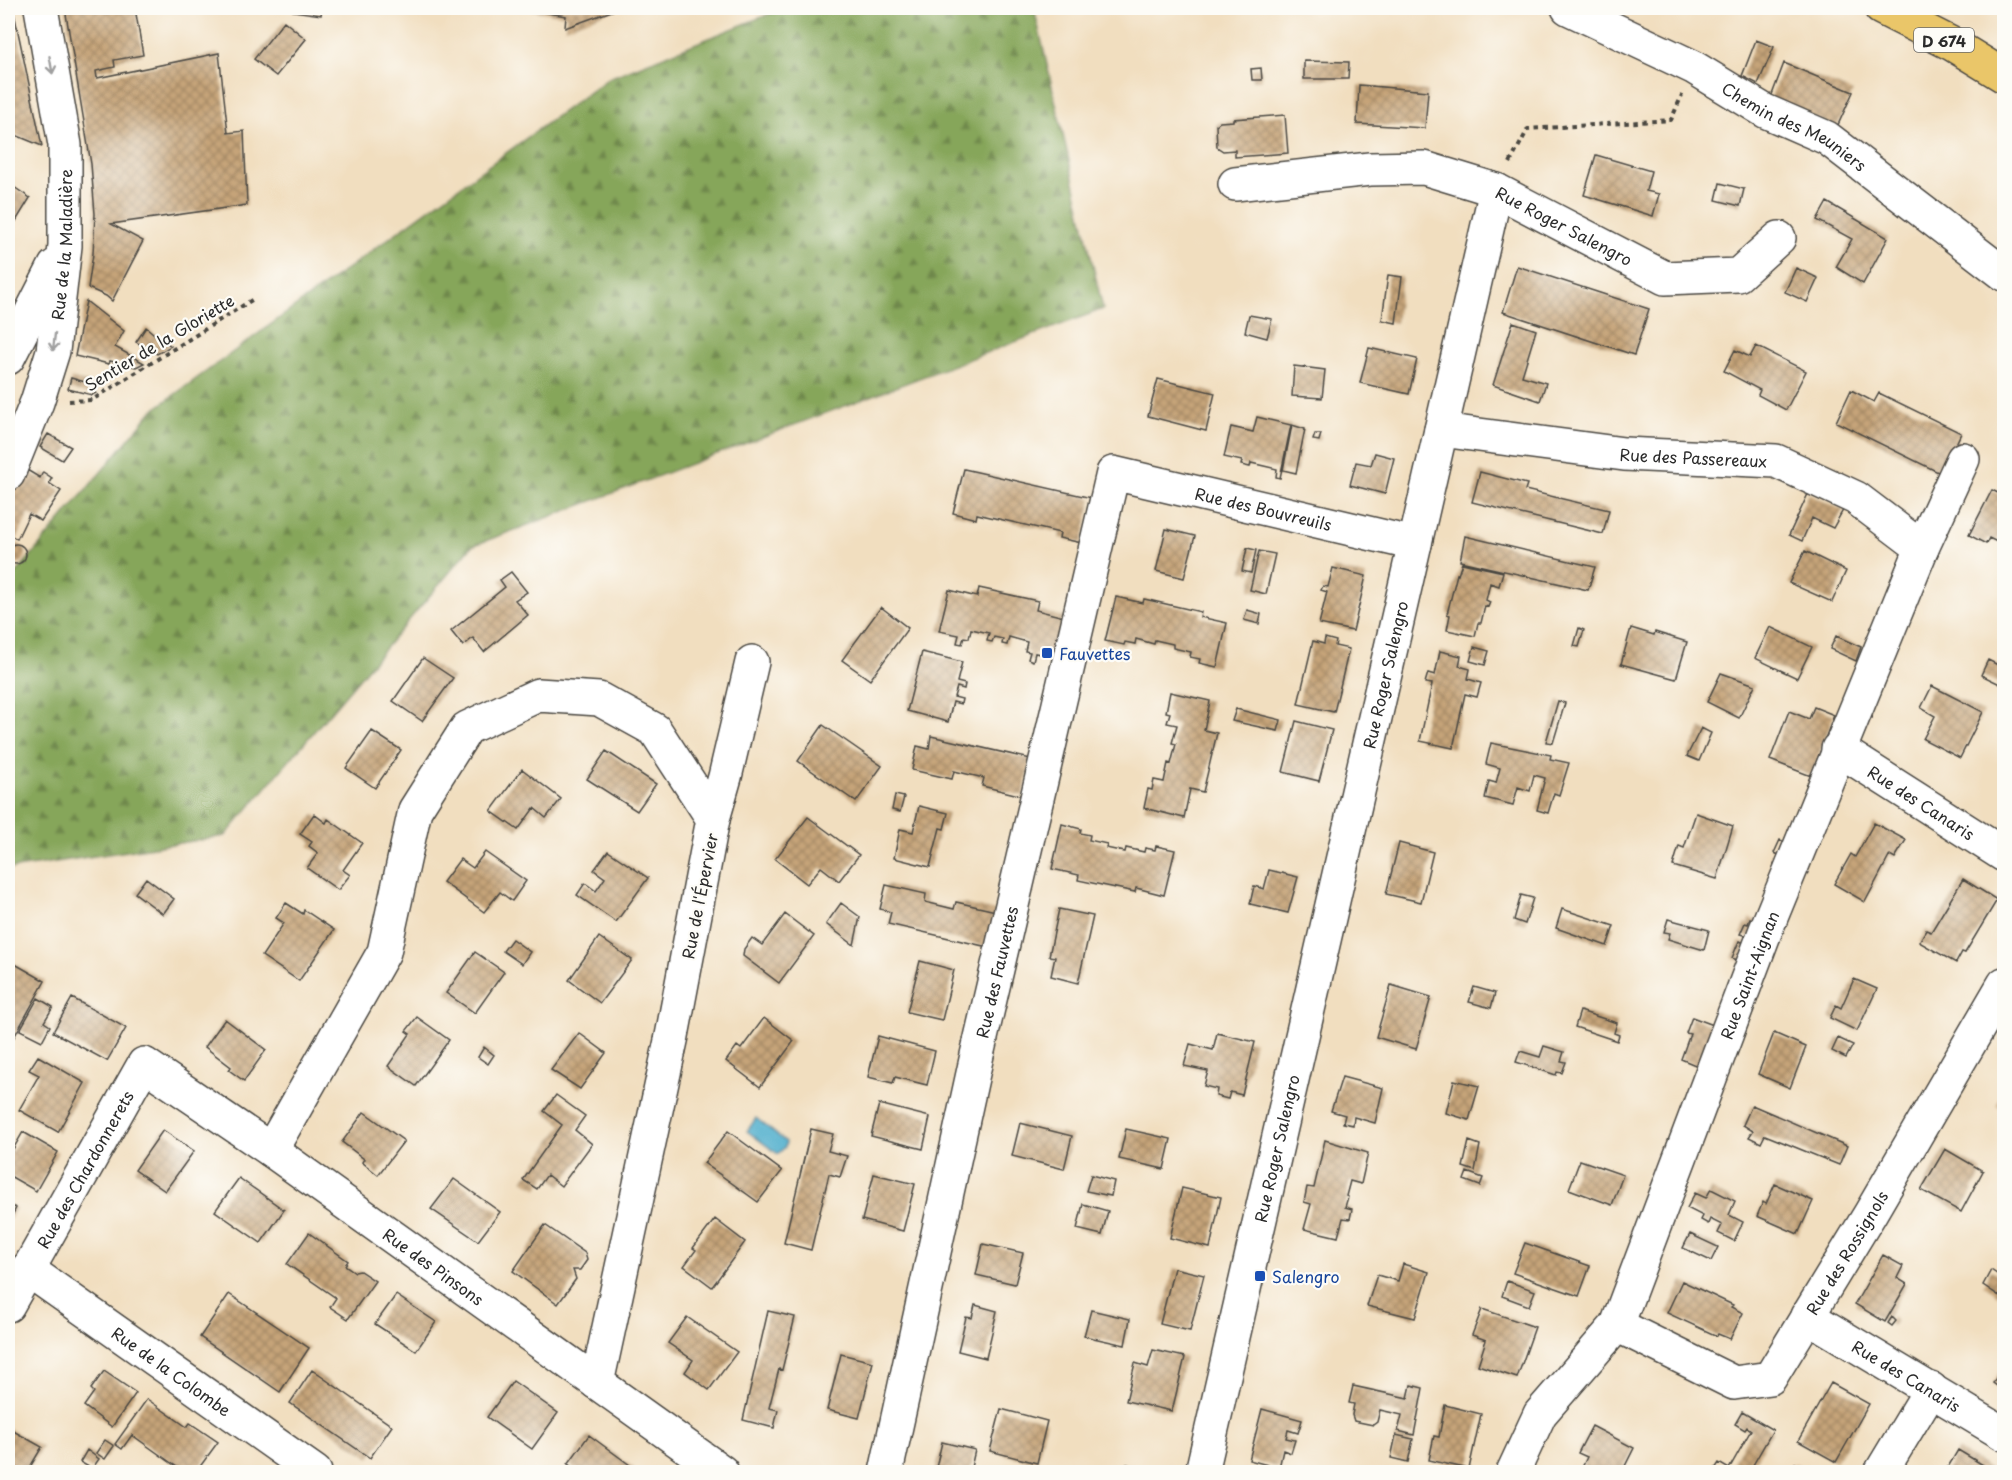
<svg xmlns="http://www.w3.org/2000/svg" width="2012" height="1480" viewBox="0 0 2012 1480" font-family="'Playpen Sans',sans-serif">
<defs>
<pattern id="forest-firs" width="22" height="20" patternUnits="userSpaceOnUse" patternTransform="scale(1.5)"><rect width="22" height="20" fill="#86a65a"/><path d="M5 1l3.5 6h-7zM16 11l3.5 6h-7z" fill="#6e874b"/></pattern>
<pattern id="building-cross-hatch" width="8" height="8" patternUnits="userSpaceOnUse" patternTransform="scale(1.5)"><rect width="8" height="8" fill="#c6a479"/><path d="M0 0l8 8M0 8l8-8" fill="none" stroke="#a18663"/></pattern>
</defs>
<rect width="100%" height="100%" fill="#fdfcf7"/>
<filter id="ink" filterUnits="userSpaceOnUse"><feTurbulence type="fractalNoise" baseFrequency=".0167" numOctaves="2"/><feDisplacementMap in="SourceGraphic" scale="12" xChannelSelector="R" yChannelSelector="G"/><feConvolveMatrix kernelMatrix="1 2 1 2 8 2 1 2 1" color-interpolation-filters="sRGB"/></filter>
<filter id="wash" filterUnits="userSpaceOnUse"><feTurbulence type="fractalNoise" baseFrequency=".008" numOctaves="4" result="noise"/><feDisplacementMap in="SourceGraphic" scale="24" xChannelSelector="R" yChannelSelector="G"/><feGaussianBlur stdDeviation="1.35" result="paint"/><feColorMatrix in="noise" values="0 0 0 0 0 0 0 0 0 0 0 0 0 0 0 0 0 1.4 0 .05"/><feComposite in="paint" operator="in"/></filter>
<g filter="url(#wash)">
<rect width="100%" height="100%" fill="#f1debf"/>
<path fill="url(#forest-firs)" stroke="#586842" stroke-width="1.5" d="M784,8H1034L1103,309L472,546L225,836L10,869L8,871V583L152,411L609,78Z"/>
<path fill="#4dadcc" stroke="#3c6c7c" stroke-width="1.5" d="M756,1118L786,1142L785,1147L778,1154L747,1131Z"/>
<g id="blocks">
<path fill="url(#building-cross-hatch)" d="M8,8H13L42,146L8,132Z
M65,8H135L143,55L114,60L115,67L96,71L97,78L219,53L228,133L244,131L247,205L111,224L143,241L112,301L106,296L88,288L93,254L95,214L91,164Z
M294,8H322L321,15L293,11Z
M517,8H620L565,28L566,16Z
M284,21L306,39L276,76L254,59Z
M1756,40L1774,47L1758,84L1742,76Z
M1304,61L1349,62L1348,79H1304Z
M1784,63L1853,92L1837,127L1770,100Z
M1261,68L1262,80H1252L1251,69Z
M1359,85L1428,91L1425,128L1357,124Z
M1285,115L1288,153L1235,157V150L1223,151L1217,147L1216,125L1220,122L1233,121V119Z
M1596,155L1651,171L1646,191L1659,194L1653,216L1584,195Z
M8,183L30,198L8,234Z
M1720,183L1744,189L1740,206L1716,200Z
M1827,202L1888,238L1863,284L1836,267L1852,239L1817,220Z
M1517,266L1649,309L1634,355L1503,312Z
M1796,268L1818,278L1807,302L1785,292Z
M1388,275L1402,277L1396,323L1382,320Z
M86,301L124,331L115,347L144,363L136,367L110,361L109,364L75,356Z
M1249,315L1272,319L1267,338L1245,332Z
M1513,322L1536,330L1522,376L1546,383L1540,401L1493,385Z
M146,327L153,333L171,346L157,354L136,342Z
M1756,346L1806,371L1786,410L1758,395L1760,390L1724,371L1735,350L1750,357Z
M1369,348L1417,359L1409,394L1360,383Z
M1294,366L1325,370L1322,398L1292,396Z
M71,378L96,385V393L92,395L68,389Z
M1158,379L1215,393L1206,431L1148,416Z
M1851,390L1874,402L1879,393L1961,433L1942,474L1836,422Z
M1257,417L1291,425L1280,478L1276,477L1277,469L1251,463L1250,467L1241,465L1242,461L1224,457L1231,427L1253,432Z
M1292,425L1305,429L1296,473L1283,470Z
M48,434L71,447L62,460L40,447Z
M1315,434H1321L1319,441L1313,440Z
M1375,453L1394,458L1385,494L1350,485L1356,462L1371,465Z
M964,469L1092,498L1082,543L1059,538L1060,533L977,514L976,519L953,513Z
M27,470L40,478L43,472L52,478L49,483L61,491L41,521L29,514L17,539L8,534V511L14,489Z
M1480,472L1527,484L1525,490L1609,510L1603,534L1472,502Z
M1992,490L2004,496V526L1997,542L1989,538L1986,544L1969,535Z
M1808,494L1843,510L1833,528L1812,518L1802,541L1789,535Z
M1166,529L1195,536L1184,578L1156,571Z
M1465,536L1595,567L1588,590L1460,561Z
M6 554a10 10 0 1 1 20 0a10 10 0 1 1-20 0Z
M1247,548L1256,550L1251,573L1242,571Z
M1259,551L1275,554L1266,594L1250,590Z
M1805,551L1846,571L1832,602L1789,583Z
M1462,563L1503,572L1499,586L1490,583L1486,600L1490,602L1488,607L1485,606L1481,623H1478L1475,636L1447,630L1450,615L1447,614L1457,574L1458,575Z
M1333,568L1366,576L1353,631L1319,624L1327,592L1321,590L1323,586L1328,587Z
M511,572L527,592L515,600L528,615L484,652L473,638L463,646L451,631L505,587L500,580Z
M979,588L1038,601L1036,610L1064,617L1055,657L1035,653L1033,661L1028,659L1030,652L1025,651L1027,642L1009,637L1007,645L1002,644L1003,639L994,637L992,642L987,641L989,633L971,629L969,638L964,637L962,644L957,643L959,635L939,631L949,590L977,597Z
M1116,597L1143,603L1144,599L1201,612L1200,617L1227,623L1217,667L1199,663L1200,659L1190,657L1191,652L1173,648V644L1155,640L1154,644L1136,639L1135,644L1125,642L1124,645L1105,641Z
M881,607L908,628L870,680L842,660Z
M1247,610L1261,614L1259,624L1244,620Z
M1770,627L1812,647L1797,678L1755,658Z
M1579,628L1584,630L1579,647L1574,646Z
M1631,628L1654,635L1655,632L1687,642L1676,679L1621,664Z
M1836,636L1861,647L1856,661L1830,649Z
M1325,638L1336,641L1335,646L1349,649L1334,712L1298,704L1313,641L1324,644Z
M1474,647L1489,651L1485,665L1470,661Z
M1440,651L1461,656L1459,666L1470,669L1468,679L1481,683L1477,697L1465,694L1453,748L1420,741L1432,684L1425,683L1428,673L1435,675Z
M922,652L962,662L957,682L965,684L964,689L957,687L954,697L962,699L961,704L953,702L948,722L907,711Z
M423,658L453,678L422,721L393,701Z
M1988,660L2004,668V686L1981,675Z
M1721,673L1755,685L1739,718L1707,702Z
M1932,686L1983,712L1960,758L1923,739L1935,716L1921,708Z
M1170,692L1210,701L1204,730L1217,733L1203,792L1190,789L1184,818L1144,808L1148,789L1152,790L1154,780L1164,782L1168,763L1171,764L1176,744L1172,743L1177,725L1167,723L1170,713L1166,712Z
M1558,701L1565,703L1553,743L1546,742Z
M1814,707L1834,715L1811,776L1770,760L1789,711L1809,719Z
M1236,709L1281,720L1278,731L1232,721Z
M1296,721L1332,730L1319,781L1283,772Z
M823,725L882,766L856,802L798,761Z
M1701,728L1711,733L1699,761L1687,756Z
M372,731L401,750L375,788L346,768Z
M931,736L1031,759L1023,796L982,786L984,778L954,771L952,779L912,770L917,746L929,749Z
M1491,743L1551,755L1550,759L1569,763L1559,795L1554,793L1548,813L1537,810L1545,778L1534,775L1530,791L1518,787L1513,805L1485,798L1489,781L1496,783L1500,768L1486,764Z
M606,751L656,784L637,811L587,779Z
M522,769L561,799L546,818L534,808L518,830L491,811Z
M895,795L904,797L900,812L892,810Z
M919,806L948,813L944,829L940,828L930,867L894,858L900,829L913,832Z
M1696,813L1733,826L1717,879L1673,866L1679,846L1684,848Z
M314,814L326,823L328,819L362,843L343,870L350,875L338,890L307,868L318,853L309,846L312,842L300,834Z
M808,817L859,855L839,881L821,867L807,884L775,859Z
M1874,823L1906,840L1895,858L1890,855L1865,902L1834,884L1851,854L1855,857Z
M1062,824L1081,829L1080,833L1090,835L1089,840L1107,844L1106,848L1125,852L1126,848L1144,852L1145,848L1155,850L1156,846L1175,850L1164,895L1136,888L1135,892L1078,880L1079,875L1052,869Z
M1780,840L1787,843L1782,856L1774,853Z
M1399,843L1433,852L1421,902L1386,894Z
M608,851L648,878L616,922L577,895L585,883L596,891L605,878L594,870Z
M485,852L526,881L512,901L500,892L484,912L443,882L460,859L473,868Z
M1269,870L1298,877L1288,913L1250,904L1254,886L1264,889Z
M146,878L174,899L163,914L135,893Z
M1963,879L1997,900L1965,953L1962,952L1956,963L1919,942L1926,930L1931,932Z
M886,885L926,894L925,902L954,909L956,902L996,911L988,947L888,924L891,912L880,909Z
M1521,895L1533,898L1525,924L1514,920Z
M286,903L303,914L304,910L334,930L299,981L262,956L284,923L276,918Z
M841,903L860,917L854,945L826,924Z
M1059,909L1093,916L1078,983L1051,976L1055,957L1049,956Z
M1562,909L1614,926L1607,946L1556,928Z
M785,914L814,936L779,983L743,956L744,949L752,938L762,945Z
M1750,918L1757,921L1750,937L1740,934L1745,923L1748,924Z
M1668,919L1709,930L1704,950L1668,939L1670,933L1664,932Z
M599,937L632,960L600,1003L569,980Z
M512,939L530,952L522,964L503,951Z
M1739,941L1748,944L1740,961L1732,958Z
M475,952L504,972L475,1013L446,993Z
M8,960L45,981L8,1048Z
M920,961L954,970L942,1020L907,1012Z
M1854,979L1877,989L1857,1031L1830,1018L1836,1005L1841,1008Z
M1391,985L1431,997L1416,1049L1376,1037Z
M1474,987L1495,993L1491,1008L1469,1002Z
M38,998L53,1007L44,1022L50,1026L42,1041L20,1030Z
M72,998L126,1028L107,1061L53,1032Z
M1580,1011L1617,1023L1614,1033L1619,1035L1617,1041L1575,1027Z
M417,1017L449,1040L416,1086L388,1066L410,1034L406,1031Z
M1692,1017L1716,1026L1700,1067L1681,1059L1690,1034L1686,1033Z
M764,1018L794,1041L760,1087L726,1061L737,1046L741,1049Z
M225,1019L266,1050L244,1081L229,1070L231,1067L205,1047Z
M579,1033L606,1053L580,1089L551,1070Z
M1217,1033L1255,1042L1242,1095L1230,1092L1228,1099L1216,1096L1217,1089L1204,1086L1208,1071L1184,1066L1190,1044L1213,1050Z
M1774,1033L1806,1047L1790,1088L1758,1074Z
M878,1036L935,1051L927,1085L895,1077L893,1083L868,1077Z
M1838,1038L1853,1045L1846,1058L1832,1051Z
M1544,1046L1564,1052L1561,1061L1566,1062L1562,1073L1557,1072L1556,1075L1516,1062L1520,1051L1540,1057Z
M484,1047L494,1055L488,1064L478,1057Z
M38,1056L85,1083L58,1132L19,1110L39,1075L29,1070Z
M1342,1077L1383,1088L1375,1123L1354,1117L1353,1125L1343,1123L1345,1115L1331,1111Z
M1454,1080L1479,1086L1469,1120L1446,1113Z
M2004,1091V1110L1996,1105Z
M556,1095L585,1116L575,1130L592,1144L561,1186L547,1175L537,1189L523,1180L562,1125L544,1111Z
M879,1104L930,1117L923,1149L871,1136Z
M1752,1105L1847,1146L1839,1165L1765,1135L1761,1143L1749,1137L1753,1131L1743,1125Z
M364,1112L404,1141L378,1175L362,1162L364,1159L342,1142Z
M1020,1123L1072,1136L1064,1169L1012,1156Z
M811,1129L833,1134L828,1151L847,1156L840,1177L829,1174L811,1250L784,1243Z
M1126,1129L1171,1139L1164,1169L1119,1159Z
M163,1130L194,1151L165,1191L135,1170Z
M728,1131L782,1171L758,1202L704,1163Z
M23,1132L58,1152L36,1191L8,1175V1158Z
M1325,1140L1368,1153L1361,1184L1350,1181L1346,1196L1348,1197L1345,1207L1352,1209L1350,1219L1343,1218L1338,1237L1304,1229L1311,1204L1304,1202L1307,1187L1314,1188Z
M1469,1141L1480,1145L1475,1171L1463,1167Z
M1945,1149L1983,1171L1961,1212L1921,1190Z
M1580,1160L1623,1175L1612,1205L1569,1189Z
M1467,1172L1483,1178L1480,1186L1464,1180Z
M874,1174L915,1184L903,1231L862,1220Z
M1091,1175L1114,1181L1111,1196L1086,1191Z
M239,1178L284,1210L261,1243L215,1211Z
M454,1179L500,1212L478,1241L431,1209Z
M1775,1184L1813,1201L1798,1234L1757,1216L1763,1202L1766,1204Z
M1182,1188L1221,1197L1210,1248L1170,1238Z
M1711,1189L1735,1201L1729,1215L1743,1222L1734,1241L1718,1233L1722,1225L1710,1219L1708,1224L1701,1220L1703,1216L1687,1208L1695,1193L1706,1198Z
M8,1204L16,1208L8,1223Z
M1083,1204L1108,1211L1102,1235L1077,1229Z
M715,1219L745,1242L712,1287L684,1266L696,1250L693,1248Z
M545,1225L585,1253L587,1260L580,1270H573L576,1279L558,1304L513,1271Z
M309,1233L348,1261L345,1265L355,1272L360,1271L375,1281L348,1319L330,1307L336,1298L287,1264Z
M1690,1234L1718,1247L1711,1261L1683,1248Z
M1525,1243L1590,1266L1579,1296L1513,1273Z
M983,1244L1023,1253L1015,1284L976,1275Z
M1883,1255L1903,1266L1897,1278L1907,1284L1885,1322L1855,1304Z
M1403,1264L1429,1272L1415,1318L1367,1306L1377,1275L1398,1281Z
M1174,1268L1204,1275L1190,1331L1160,1324Z
M1991,1270L2004,1279V1299L1983,1285Z
M1507,1281L1535,1291L1529,1306L1502,1296Z
M1682,1281L1733,1305L1731,1307L1743,1313L1730,1339L1718,1334L1717,1336L1667,1313Z
M229,1294L309,1348L280,1392L200,1337Z
M396,1295L436,1322L416,1351L375,1324Z
M975,1305L997,1311L986,1358L958,1351L966,1317L972,1318Z
M1482,1309L1535,1327L1517,1378L1478,1365L1486,1340L1472,1335Z
M1091,1310L1130,1319L1125,1345L1084,1336Z
M768,1311L795,1317L782,1370L779,1369L769,1408L778,1410L774,1428L743,1420Z
M687,1317L737,1352L709,1390L685,1372L693,1360L668,1343Z
M1892,1317L1896,1321L1892,1326L1888,1323Z
M1153,1350L1185,1357L1172,1411L1126,1401L1135,1363L1148,1367Z
M841,1354L873,1362L859,1418L827,1410Z
M2004,1364V1391L1993,1383Z
M312,1370L392,1426L370,1458L290,1403Z
M104,1371L136,1393L112,1427L84,1406L94,1392L91,1389Z
M513,1381L558,1413L532,1449L487,1417Z
M1831,1383L1869,1404L1836,1462L1798,1441Z
M1411,1385L1423,1388L1414,1435L1398,1431L1402,1415L1380,1410L1377,1422L1373,1425L1354,1421L1352,1415L1354,1404L1349,1403L1353,1386L1408,1398Z
M147,1399L187,1427L190,1423L218,1442L196,1472H184L132,1435L122,1449L115,1444Z
M1445,1405L1481,1414L1469,1469L1429,1460L1434,1436L1439,1437Z
M1001,1409L1047,1421L1037,1463L990,1451Z
M1262,1409L1302,1420L1298,1433L1288,1430L1286,1438L1295,1440L1291,1453L1283,1450L1279,1468L1249,1460Z
M1742,1412L1773,1430L1749,1472H1713L1719,1463L1729,1469L1751,1430L1747,1427L1745,1430L1735,1424Z
M1592,1426L1634,1448L1622,1472H1580L1587,1457L1578,1453Z
M8,1428L42,1447L27,1472H8Z
M589,1435L634,1468L630,1472H574L576,1470L568,1464Z
M1396,1435L1413,1439L1408,1462L1391,1458Z
M105,1440L114,1446L105,1459L96,1453Z
M942,1442L975,1450L970,1472H935Z
M87,1450L99,1459L92,1469L80,1462Z
M1958,1450L1993,1471L1992,1472H1945Z
M1795,1463L1813,1472H1790Z
M1127,1464L1158,1472H1125Z"/>
</g>
</g>
<g filter="url(#ink)">
<use href="#blocks" fill-opacity="0" stroke="#494641" stroke-width="1.5"/>
<g fill="none" stroke-linecap="round" stroke-linejoin="round">
<g stroke="#494641" stroke-width="36">
<g id="minor">
<path id="s1" d="M1568,8L1693,67L1765,111L1827,138L2004,274"/>
<path id="s2" d="M1235,184L1370,169L1424,168L1496,190L1665,278L1738,275L1779,238"/>
<path d="M8,358L55,266"/>
<path id="s3" d="M1441,430L1624,454L1776,461L1856,498L1922,548"/>
<path id="s4" d="M8,474L37,402L53,351L65,246V145L41,8"/>
<path id="s5" d="M1838,749L2004,855"/>
<path d="M713,819L725,777L752,662"/>
<path d="M271,1150L384,952L415,810L467,728L538,695L599,699L655,730L713,819L672,1036L597,1383"/>
<path id="s6" d="M27,1269L315,1472"/>
<path id="s7" d="M8,1305L144,1064L271,1150L722,1472"/>
<path id="s8" d="M1807,1316L2004,1434"/>
<path id="s9" d="M1617,1325L1734,1383L1770,1378L1870,1214L2004,984"/>
<path id="s10" d="M886,1472L977,1055L1113,473L1415,544"/>
<path id="s11" d="M1202,1472L1496,190"/>
<path id="s12" d="M1513,1472L1540,1414L1617,1325L1765,932L1922,548L1963,459"/>
<path d="M1881,1472L1931,1389"/>
</g>
</g>
<g stroke="#494641" stroke-width="36">
<path id="major" d="M1881,8L1952,44L2004,76"/>
</g>
<path stroke="#494641" stroke-width="4" stroke-dasharray="4.5 4.5" stroke-linecap="butt" d="M1510,163L1528,129L1671,120L1682,95
M69,401L92,400L255,298"/>
<use href="#minor" stroke="#fff" stroke-width="33"/>
<use href="#major" stroke="#eac669" stroke-width="33"/>
</g>
<defs><path id="oneway-shaft" d="M-6 0H5M1.5-3L5.5 0L1.5 3" fill="none" stroke-width="1.6" stroke-linecap="round" stroke-linejoin="round" transform="scale(1.5)"/></defs>
<g stroke="#a0a0a0">
<use href="#oneway-shaft" transform="translate(51 65) rotate(80)"/>
<use href="#oneway-shaft" transform="translate(54 342) rotate(97)"/>
</g>
</g>
<g fill="#1a4fb4" stroke="#fdfcf7" stroke-width="2">
<rect x="1041" y="647" width="12" height="12" rx="3"/>
<rect x="1254" y="1270" width="12" height="12" rx="3"/>
</g>
<g text-anchor="middle" dominant-baseline="central" stroke-width="4.5" stroke-linejoin="round" paint-order="stroke">
<rect fill="#fdfcf7" stroke="#6a6a68" stroke-width="1.5" x="1914" y="28" width="60" height="24" rx="4.5"/>
<g font-size="15" font-weight="bold" fill="#2b2b2b">
<text x="1944" y="40">D 674</text>
</g>
<g font-size="16" fill="#2b2b2b" stroke="#fdfcf7">
<text stroke="none"><textPath href="#s1" startOffset="256">Chemin des Meuniers</textPath></text>
<text stroke="none"><textPath href="#s2" startOffset="342">Rue Roger Salengro</textPath></text>
<text stroke="none"><textPath href="#s4" startOffset="238">Rue de la Maladière</textPath></text>
<text transform="translate(159 342) rotate(-31)">Sentier de la Gloriette</text>
<text stroke="none"><textPath href="#s3" startOffset="254">Rue des Passereaux</textPath></text>
<text stroke="none"><textPath href="#s10" startOffset="1179">Rue des Bouvreuils</textPath></text>
<text stroke="none"><textPath href="#s11" startOffset="818">Rue Roger Salengro</textPath></text>
<text stroke="none"><textPath href="#s5" startOffset="99">Rue des Canaris</textPath></text>
<text transform="translate(699 896) rotate(-79)">Rue de l'Épervier</text>
<text stroke="none"><textPath href="#s10" startOffset="512">Rue des Fauvettes</textPath></text>
<text stroke="none"><textPath href="#s12" startOffset="556">Rue Saint-Aignan</textPath></text>
<text stroke="none"><textPath href="#s11" startOffset="332">Rue Roger Salengro</textPath></text>
<text stroke="none"><textPath href="#s7" startOffset="156">Rue des Chardonnerets</textPath></text>
<text stroke="none"><textPath href="#s9" startOffset="314">Rue des Rossignols</textPath></text>
<text stroke="none"><textPath href="#s7" startOffset="630">Rue des Pinsons</textPath></text>
<text stroke="none"><textPath href="#s6" startOffset="177">Rue de la Colombe</textPath></text>
<text stroke="none"><textPath href="#s8" startOffset="116">Rue des Canaris</textPath></text>
</g>
<g font-size="16" fill="#164399" stroke="#fdfcf7" text-anchor="start">
<text x="1059" y="653">Fauvettes</text>
<text x="1272" y="1276">Salengro</text>
</g>
</g>
<rect width="2012" height="1480" fill="none" stroke="#fdfcf7" stroke-width="30"/>
</svg>
